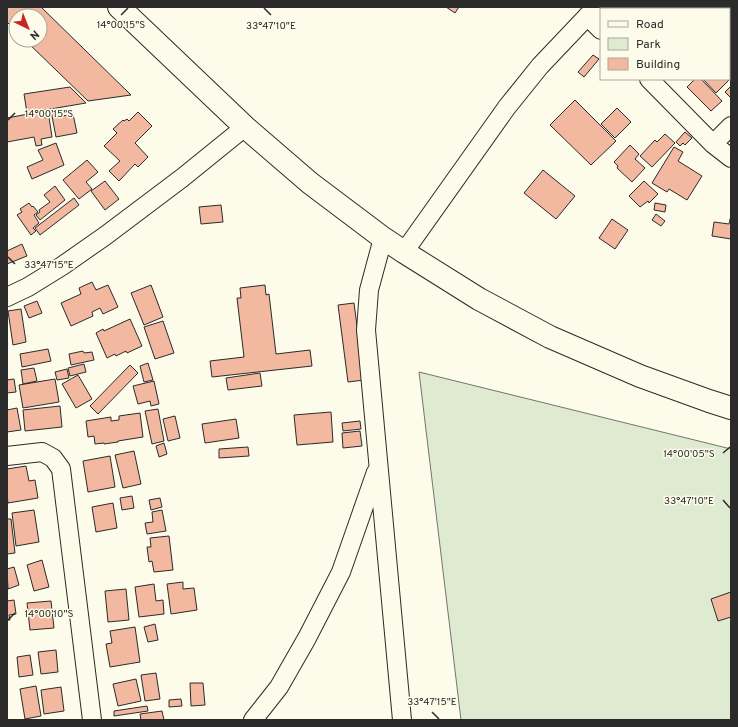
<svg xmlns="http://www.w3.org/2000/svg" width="738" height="727" viewBox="0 0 738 727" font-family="Overpass,sans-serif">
<rect width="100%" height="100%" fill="#fdfbea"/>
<path fill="#deebd1" stroke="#74746e" d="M419,372L731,449V720H461Z"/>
<path fill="#f2b8a0" stroke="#2b2b2b" d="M7,7H41L131,95L88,101L25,40H40V16H16V31L7,22Z
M446,7H459L455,13Z
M664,7H691L689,9H662Z
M729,54L731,57V78L716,93L703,79H729Z
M593,55L599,59L584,77L578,72Z
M695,79H701L722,101L711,111L687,87Z
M731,86V98L725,92Z
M70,87L86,103L27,113L24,94Z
M575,100L616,141L591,165L550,125Z
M617,108L631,122L615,138L601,124Z
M57,110L58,117L73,114L77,133L56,137L51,111Z
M44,111L45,118L49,117L52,137L41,139L42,145L36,146L34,137L7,142V118Z
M138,112L152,126L135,143L148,157L138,167L135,164L119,181L109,171L120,161L104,146L117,133L113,129L123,120L124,121L127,119L129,121Z
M685,132L692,138L685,145L683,143L680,146L676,142Z
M665,134L675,143L652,167L640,156L655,140L657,142Z
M56,143L64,165L32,179L27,167L43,160L38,150Z
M630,145L639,154L635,159L645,168L632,182L617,168L618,166L614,162Z
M674,147L683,152L678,161L702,176L687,200L669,189L667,192L652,183Z
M87,160L98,172L86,182L92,189L79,199L63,180Z
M543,170L575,196L556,219L524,193Z
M105,181L119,199L105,210L91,191Z
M644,181L658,194L649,203L648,201L640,207L629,196Z
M55,186L65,200L40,220L36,215L40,212L39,210L50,202L44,195Z
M74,198L79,205L40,235L35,228Z
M29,203L32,207L33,206L38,212L34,215L39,223L33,228L36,231L31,235L17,215L22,212L20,209Z
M655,203L666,205L665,212L654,210Z
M221,205L223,222L201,224L199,207Z
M656,214L665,221L661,226L652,220Z
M731,215V239L712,236L714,222L729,224Z
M612,219L628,230L615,249L599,238Z
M22,244L27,256L7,264V251Z
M92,282L96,290L108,285L118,307L103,314L100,308L92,312L93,316L71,326L61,303L81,294L79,288Z
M151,285L163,317L144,325L131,293Z
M265,285L266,295L269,294L276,354L310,350L312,366L212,377L210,361L244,357L237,298H241L240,288Z
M37,301L42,313L29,318L24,306Z
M354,303L364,380L348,382L338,305Z
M21,309L26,342L13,345L8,311Z
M130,319L142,346L127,353L126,351L116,356L115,354L107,358L96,333L103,329L104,331Z
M163,321L174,353L155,359L144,327Z
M48,349L51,361L22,367L20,354Z
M83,351L84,353L92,352L94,360L71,365L69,354Z
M148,363L153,380L144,382L140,366Z
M84,364L86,372L70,376L68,368Z
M130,365L138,373L98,414L90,406Z
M34,368L37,381L23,384L21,370Z
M67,369L69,378L57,380L55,372Z
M260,373L262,386L228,390L226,378Z
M78,375L92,399L76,408L62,384Z
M14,379L16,392L7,393V380Z
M55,379L59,402L23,408L19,385Z
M154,381L159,404L151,406L150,401L138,404L133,386Z
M60,406L62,427L25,431L23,410Z
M17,408L21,430L7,432V410Z
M158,409L164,441L152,444L145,411Z
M331,412L333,442L297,445L294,415Z
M140,413L143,437L118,441V442L104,444V443L95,444L94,436L88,437L86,421L111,417V421L119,420V416Z
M175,416L180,438L168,441L163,419Z
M236,419L239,438L205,443L202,424Z
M360,421L361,429L343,431L342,423Z
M360,431L362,446L343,448L342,433Z
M164,443L167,454L159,457L156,446Z
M248,447L249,456L219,458V449Z
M134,451L141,484L123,488L115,455Z
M110,456L115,487L88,492L83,461Z
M26,466L29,481L35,480L38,498L8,503L7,495V469Z
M132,496L134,508L122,510L120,498Z
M160,498L162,507L151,510L149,500Z
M113,503L117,528L96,532L92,507Z
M34,510L39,542L16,546L12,513Z
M162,510L166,531L147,534L145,523L153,522L152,512Z
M7,519H11L15,553L7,554Z
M169,536L173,570L154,572L152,561L149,562L147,547H151L150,538Z
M42,560L49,587L34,591L27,565Z
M14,567L19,585L8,589L7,569Z
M183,582V589L194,588L197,610L171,614L167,584Z
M154,584L156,601L163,600L164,614L139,617L135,587Z
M126,589L129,620L108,622L105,591Z
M731,592V617L718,621L711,599Z
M14,600L16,614L9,615L10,620H7V601Z
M51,601L54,628L30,630L27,603Z
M155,624L158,640L148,642L144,627Z
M135,627L140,662L110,667L106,644L112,643L110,631Z
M56,650L58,672L41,674L38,652Z
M30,655L33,675L19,677L17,657Z
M156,673L160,699L145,701L141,675Z
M136,679L141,701L118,706L113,684Z
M190,683H203L205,705L191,706Z
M36,686L41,716L25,719L20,689Z
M61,687L64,711L44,714L41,690Z
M181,699L182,706L169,707V700Z
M147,706L148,711L114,716V711Z
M162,711L164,720H141L140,714Z"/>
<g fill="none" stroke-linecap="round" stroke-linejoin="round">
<g stroke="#2b2b2b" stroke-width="20">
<path id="minor" d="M587,16L601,30
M649,79L713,144L731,158
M713,144L731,126
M383,238L369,290L366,330L402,720
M404,252L507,107L540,66L596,7
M7,297L28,287L62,266L105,236L182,178L245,127
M7,456L42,452L53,458L61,469L92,720
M253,720L279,687L307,638L341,572L376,472"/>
</g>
<g stroke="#2b2b2b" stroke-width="24">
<path id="highway" d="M119,7L245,127L310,183L383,238L404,252L479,299L550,337L640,376L709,401L731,408"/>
</g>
<use href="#minor" stroke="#fdfbea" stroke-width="18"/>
<use href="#highway" stroke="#fdfbea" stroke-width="22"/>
</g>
<path fill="none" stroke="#2b2b2b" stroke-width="1.5" d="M264,8L271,15M121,15L128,8M8,120L15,113M8,257L15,264M723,453L730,447M723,500L730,508M8,620L15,613M432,712L439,719"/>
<g font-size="10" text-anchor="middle" fill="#2b2b2b" stroke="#fdfbea" stroke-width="3" stroke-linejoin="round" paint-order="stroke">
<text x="121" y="28">14°00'15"S</text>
<text x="271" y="29">33°47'10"E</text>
<text x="49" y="117">14°00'15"S</text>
<text x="49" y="268">33°47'15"E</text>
<text x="689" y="457">14°00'05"S</text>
<text x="689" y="504">33°47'10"E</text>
<text x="49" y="617">14°00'10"S</text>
<text x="432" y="705">33°47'15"E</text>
</g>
<rect width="738" height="727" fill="none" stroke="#2b2b2b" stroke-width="16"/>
<rect x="600" y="8" width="130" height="72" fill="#fdfbea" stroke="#a9a89e"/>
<rect x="608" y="21" width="20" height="6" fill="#fdfbea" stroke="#a9a89e"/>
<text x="636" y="28" font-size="12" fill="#2b2b2b">Road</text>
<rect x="608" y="38" width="20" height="12" fill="#deebd1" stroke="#a9a89e"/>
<text x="636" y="48" font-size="12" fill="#2b2b2b">Park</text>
<rect x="608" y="58" width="20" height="12" fill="#f2b8a0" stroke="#a9a89e"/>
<text x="636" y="68" font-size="12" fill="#2b2b2b">Building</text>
<g transform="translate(28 28) rotate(137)"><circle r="19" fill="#fdfbea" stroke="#a9a89e"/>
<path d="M0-3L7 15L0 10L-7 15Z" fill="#c62828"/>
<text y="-6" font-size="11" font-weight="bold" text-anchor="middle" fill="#2b2b2b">N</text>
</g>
</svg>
